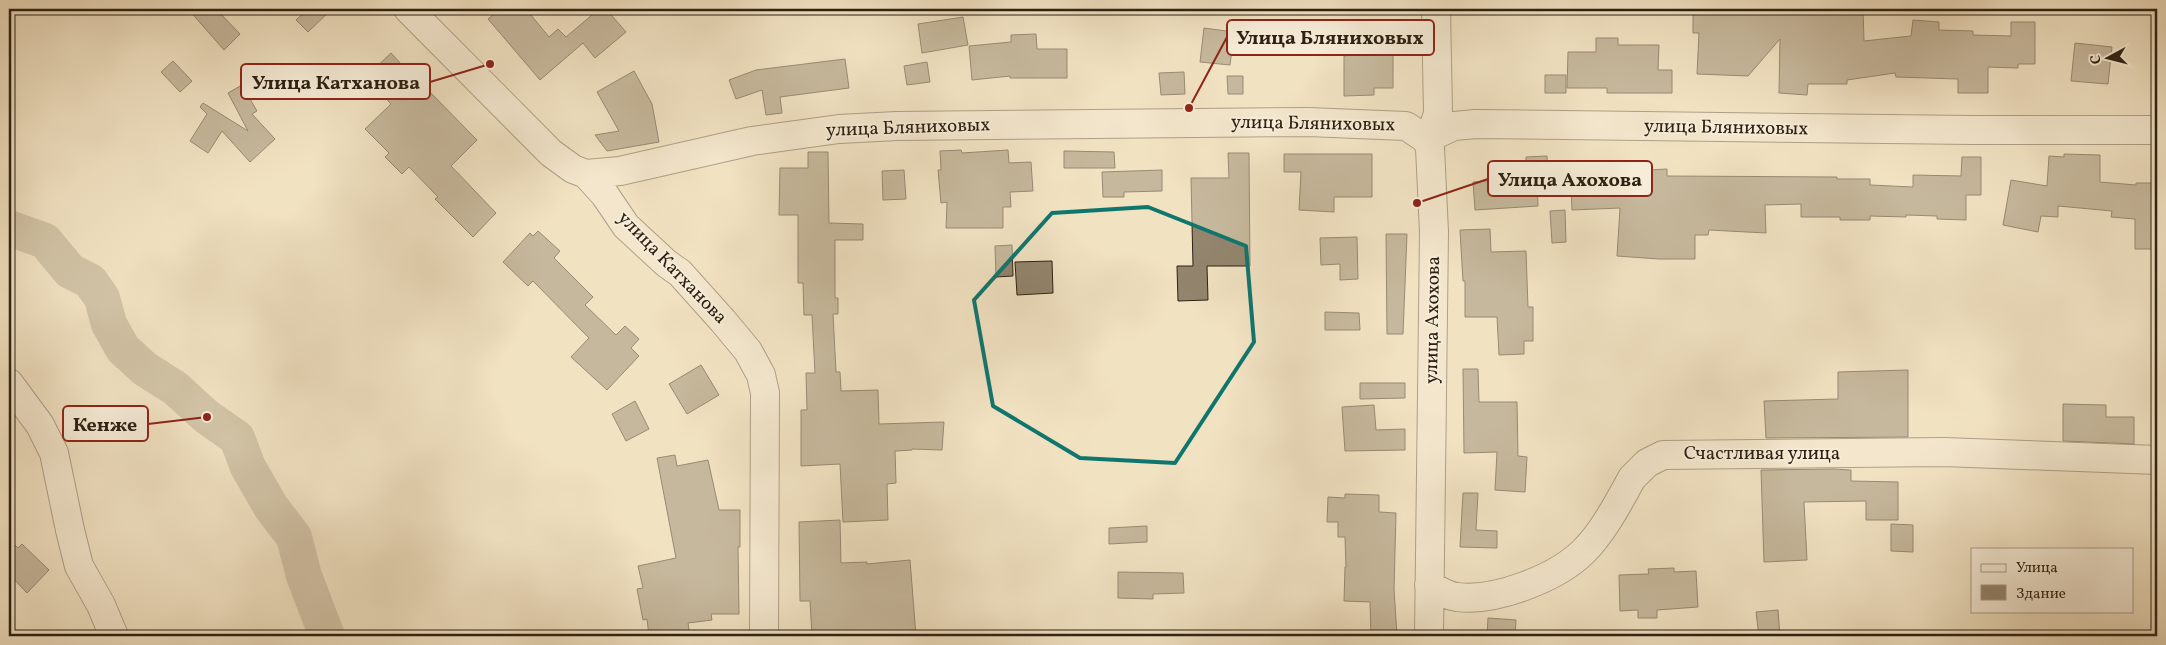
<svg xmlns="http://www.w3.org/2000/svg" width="2166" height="645" viewBox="0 0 2166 645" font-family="Vollkorn,serif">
<rect width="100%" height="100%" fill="#f1e2c2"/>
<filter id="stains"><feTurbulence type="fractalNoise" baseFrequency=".004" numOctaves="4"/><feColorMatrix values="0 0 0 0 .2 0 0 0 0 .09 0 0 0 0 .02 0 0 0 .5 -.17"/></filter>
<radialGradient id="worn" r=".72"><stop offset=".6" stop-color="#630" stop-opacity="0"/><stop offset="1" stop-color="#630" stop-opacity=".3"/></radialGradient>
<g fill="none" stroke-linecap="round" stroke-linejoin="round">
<path stroke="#aea086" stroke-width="36" d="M9,228L45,241L70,271L90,281L102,298L109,324L123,349L145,369L175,388L207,417L237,438L248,467L271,507L294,537L304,576L327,636"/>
</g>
<path fill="#93856e" stroke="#2d2113" d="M188,9H216L240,34L224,50Z
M308,9H332L308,32L296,20Z
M500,9H526L549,37L558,29L566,37L599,9H606L626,32L595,58L583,43L540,80L488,19Z
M1693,9H1761V12L1815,13V9H1863L1864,41L1911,36L1913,20L1939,22V30L1973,31V35L2011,36V22H2035V64H2018V68L1988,67V93H1958V79L1896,77L1895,73L1847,80V84H1808L1807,95L1779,93L1780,39L1748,76L1697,74L1699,33H1693Z
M963,17L968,45L922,53L918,24Z
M1405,23L1406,53L1393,54V88H1374V95L1344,96V56H1346L1344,26Z
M1204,28L1234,32L1230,65L1200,62Z
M1036,34L1037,49H1067V78H1010V76L972,80L969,46L1011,42V35Z
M1596,38H1618V45H1659L1658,70H1672V93H1607V88H1567L1568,52H1596Z
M2075,43L2112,47L2108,84L2071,81Z
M391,53L423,88L425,87L477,140L451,166L496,213L473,237L435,199L438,197L409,167L402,174L385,157L389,153L365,129L391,104L366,77Z
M845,59L849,88L780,97L782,113L766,115L762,90L736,99L729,80L756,70Z
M173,61L192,81L180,92L161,72Z
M927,62L930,82L907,85L904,66Z
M634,71L652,104L659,142L607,151L595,135L619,131L597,92Z
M1184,72L1185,94L1161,95L1159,73Z
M1545,75H1566V93H1545Z
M1227,76H1243V94H1228Z
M242,85L257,111L252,114L275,139L250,162L222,131L208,153L190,141L207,114L200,107L203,103L248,131L228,93Z
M961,150L962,153L1008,150L1009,163L1031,162L1033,191L1010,192L1011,207H1003V228H946L947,202L941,203L938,170H941L940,151Z
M1064,151L1114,152L1115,168H1064Z
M808,152H828L829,223L863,224V240H835V298H838V314H833L836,372H840L841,391L878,390L879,424L944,422L942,450L912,449V450L895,451L896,483L887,484L888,520L843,522L840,464L801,466V410H807L806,373H815L812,315H804L803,283H798V215H779L780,168H808Z
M1228,153H1249L1250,266H1207L1208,300L1178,301L1177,266H1193L1191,178H1229Z
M1284,154H1372V197H1334V212L1299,210L1301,172H1284Z
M2064,154L2100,155V182L2136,185V183H2153L2152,206H2157V249H2135V219L2111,217L2112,211L2058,206V217L2041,216L2038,232L2003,225L2011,180L2047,186L2049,156L2064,157Z
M1547,156L1548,173L1526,174V157Z
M1962,157H1981V195H1966V220L1937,219V216L1906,215V217L1870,216V220H1840V217H1801V204L1765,205L1766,233L1709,230L1708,235H1695V259H1659L1617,256L1620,208L1572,210L1571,184L1583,183V175L1604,174L1605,191H1635L1634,176L1649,175V170L1667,169V176L1837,177V179H1870V185L1913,187V175L1961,176Z
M904,170L906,199L883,200L882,171Z
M1162,170V191L1124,192V197H1103L1102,172Z
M1537,178L1538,206L1475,210L1473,182Z
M1565,210L1566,242L1552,243L1550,211Z
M1490,229L1491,252L1526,251L1528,307H1533V341H1524V354L1499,355L1497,317H1465V281H1463L1460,230Z
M538,231L560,251L554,258L593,297L585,305L616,335L625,326L639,339L631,348L639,356L607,390L571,357L589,338L533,281L528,286L503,262L530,233L533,236Z
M1386,234H1407L1403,334H1387Z
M1357,237L1358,279L1340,280V264L1321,265L1320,238Z
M1012,245L1013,276L996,277L995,246Z
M1052,261L1053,293L1017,295L1015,262Z
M1325,312L1359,313L1360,330H1325Z
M701,365L719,395L687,414L669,384Z
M1463,369H1478L1479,402H1517L1518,456L1527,457L1525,492L1495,490L1497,452L1464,453Z
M1908,370V437L1766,438L1764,401L1838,399V372Z
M1360,383H1405V398L1360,399Z
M635,401L649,429L626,441L612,414Z
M2063,404L2106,405V417H2134V444L2063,441Z
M1374,405L1376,430L1405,429V450L1345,451L1342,407Z
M675,455L677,466L708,460L719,510H740V547H738L739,614H711L712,620L688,623L690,636H649L647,619L643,620L637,589L643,588L638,566L676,558L657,458Z
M1834,469L1851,470V481L1898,482V520H1866V501L1804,502L1807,560L1764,562L1761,470Z
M1463,493H1478L1476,530L1497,531V548L1460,547Z
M1345,494L1379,495V512L1396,513L1394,589L1397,636H1371L1370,602L1344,601L1345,567H1346L1345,537H1338V522H1327L1328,497L1345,498Z
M840,520L841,563L867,562V564L910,560L916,636H812L810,601H800L799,522Z
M1891,524L1913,525V552L1891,551Z
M1147,526V542L1109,544V528Z
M9,539L18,548L22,544L49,570L27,593L9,574Z
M1674,568V572L1696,571L1698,607L1657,610V618H1638V610L1620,611L1619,575L1649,574L1648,569Z
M1118,572L1183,573L1184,593L1153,594V599L1118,598Z
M1778,610L1780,636H1759L1756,612Z
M1488,618L1516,620L1515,636H1487Z"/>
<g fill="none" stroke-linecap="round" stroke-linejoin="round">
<g stroke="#5e513f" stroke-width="30">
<path id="minor" d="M408,9L551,153L573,169L586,174L605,195L626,226L666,263L680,273L723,321L748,351L761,375L765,393L764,636
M1426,139L1454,126L1476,124L1972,130H2157
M1426,139L1435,123L1438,113L1436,9
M586,174L620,171L752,141L839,129L897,126L1308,122L1406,126L1426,139L1430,148L1434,232L1429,636
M9,383L40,425L54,453L70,530L79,566L101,605L114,636
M1429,585C1438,590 1447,596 1457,597C1495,602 1557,578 1584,551C1604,531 1618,503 1632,478L1647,463L1663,455L1944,452L2157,460"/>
</g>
<use href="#minor" stroke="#f6ecd7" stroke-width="28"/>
</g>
<path d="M0 0H2166V645H0ZM1148,207L1246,246L1254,342L1175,463L1080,458L993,406L974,300L1052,213Z" fill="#f1e2c2" fill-opacity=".55" fill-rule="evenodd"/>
<path fill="none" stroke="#0f766e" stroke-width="4" stroke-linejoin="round" d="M1148,207L1246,246L1254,342L1175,463L1080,458L993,406L974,300L1052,213Z"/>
<g text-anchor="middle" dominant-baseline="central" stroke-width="4" stroke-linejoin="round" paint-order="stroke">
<g font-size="19" fill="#2d2113" stroke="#f6ecd7">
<text transform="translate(1313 124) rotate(1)">улица Бляниховых</text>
<text transform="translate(908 128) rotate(-2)">улица Бляниховых</text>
<text transform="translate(1726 128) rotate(1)">улица Бляниховых</text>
<text transform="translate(672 268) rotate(46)">улица Катханова</text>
<text transform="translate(1433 320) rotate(-89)">улица Ахохова</text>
<text x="1762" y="454">Счастливая улица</text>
</g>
</g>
<path fill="none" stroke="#8f2418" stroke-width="2" d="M1189 108L1227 37M490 64L430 82M1417 203L1488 179M207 417L148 424"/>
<g fill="#8f2418" stroke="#f6ecd7" stroke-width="2">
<circle cx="1189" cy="108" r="5"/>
<circle cx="490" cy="64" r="5"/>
<circle cx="1417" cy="203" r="5"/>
<circle cx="207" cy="417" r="5"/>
</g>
<g fill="#f6ecd7" stroke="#8f2418" stroke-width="2">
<rect x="1227" y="20" width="207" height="35" rx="5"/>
<rect x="241" y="64" width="189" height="35" rx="5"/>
<rect x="1488" y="161" width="164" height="35" rx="5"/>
<rect x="63" y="406" width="85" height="35" rx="5"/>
</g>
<g font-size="20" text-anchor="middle" font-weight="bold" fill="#2d2113">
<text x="1330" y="44">Улица Бляниховых</text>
<text x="336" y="89">Улица Катханова</text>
<text x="1570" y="186">Улица Ахохова</text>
<text x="105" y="431">Кенже</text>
</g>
<rect width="2166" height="645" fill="none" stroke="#f1e2c2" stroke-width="30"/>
<rect x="10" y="10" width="2146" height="625" fill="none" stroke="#2d2113" stroke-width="2.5"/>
<rect x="15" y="15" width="2136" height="615" fill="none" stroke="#2d2113"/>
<rect x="1971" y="548" width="162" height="65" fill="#f6ecd7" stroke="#a69b89"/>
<rect x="1981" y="564" width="25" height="8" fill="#f6ecd7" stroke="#a69b89"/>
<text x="2016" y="572" font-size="15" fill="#2d2113">Улица</text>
<rect x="1981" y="585" width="25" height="15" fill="#93856e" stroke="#a69b89"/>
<text x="2016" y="598" font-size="15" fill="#2d2113">Здание</text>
<g transform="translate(2108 58) rotate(263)" stroke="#f6ecd7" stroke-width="4" paint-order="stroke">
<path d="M0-4L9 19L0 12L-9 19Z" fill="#2d2113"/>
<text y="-8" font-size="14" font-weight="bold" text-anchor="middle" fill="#2d2113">С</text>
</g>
<rect width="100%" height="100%" filter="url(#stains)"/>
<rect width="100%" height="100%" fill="url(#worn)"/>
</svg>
